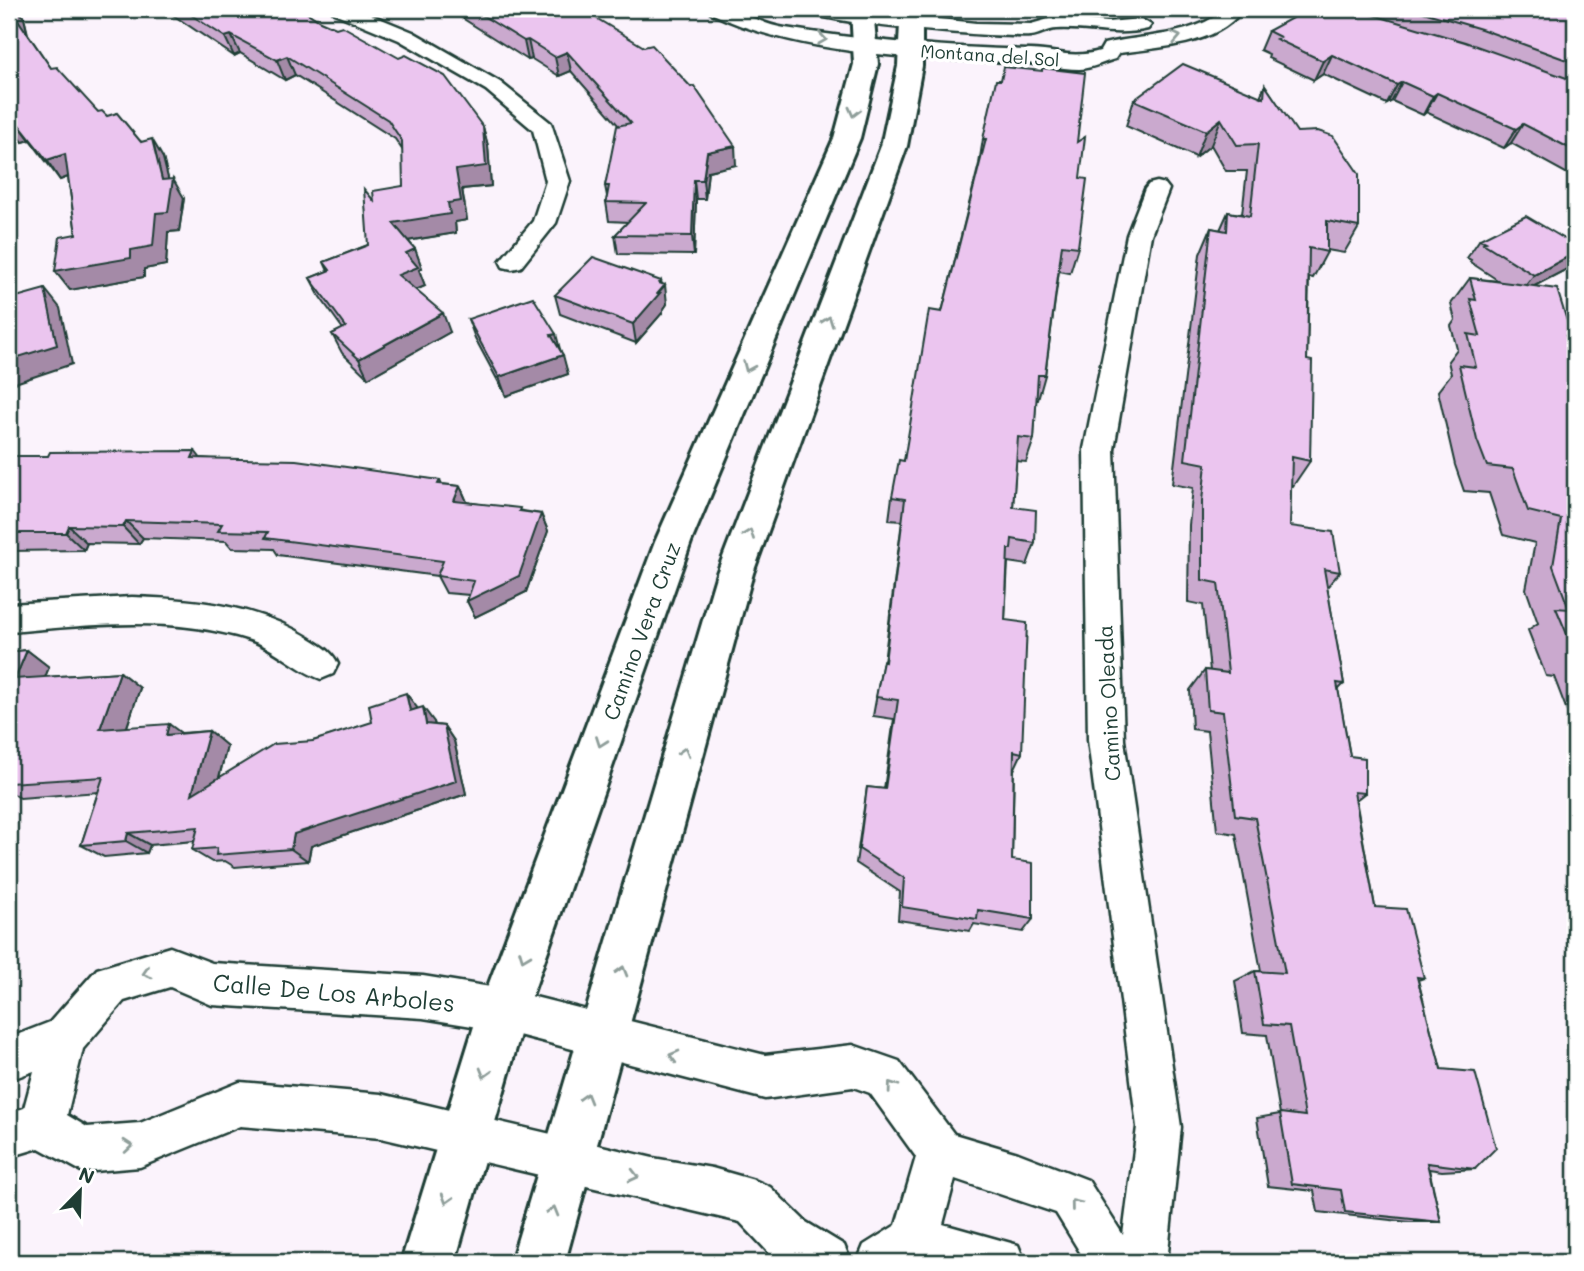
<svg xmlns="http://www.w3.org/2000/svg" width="1584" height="1271" viewBox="0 0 1584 1271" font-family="Mali,sans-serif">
<rect width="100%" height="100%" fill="#fbf3fc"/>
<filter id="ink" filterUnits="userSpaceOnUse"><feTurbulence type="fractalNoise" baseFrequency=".0143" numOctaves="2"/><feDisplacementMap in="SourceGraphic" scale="14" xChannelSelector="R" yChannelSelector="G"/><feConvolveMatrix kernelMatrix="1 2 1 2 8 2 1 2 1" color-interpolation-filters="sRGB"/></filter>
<g filter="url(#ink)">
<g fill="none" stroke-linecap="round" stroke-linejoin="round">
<g stroke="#1f3d34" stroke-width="5">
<path id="street" d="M331,9H357L413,32L500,82L551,123L570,181L556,223L521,267L512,269L503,267L500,261L533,221L546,181L533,130L486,90L399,40L334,13Z
M708,9C741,7 755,23 785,28C867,41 949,48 1031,50C1059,51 1071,59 1100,51L1104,44C1137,36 1171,37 1203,23C1221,15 1221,8 1243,9C1217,46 1160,47 1119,53L1115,59C1104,62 1090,69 1079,69C1060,69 1036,63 1015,62C919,59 798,55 711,13Z
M802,9H848L976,23L1031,24L1056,17L1108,22L1141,19L1151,25L1148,29C1114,37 1089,27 1057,29C1048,29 1040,35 1031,36C1003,38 814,24 802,9Z
M1302,9H1331L1371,21L1374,25L1364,31L1305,13Z
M1157,182L1165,184L1169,189L1151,235L1114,449L1124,740L1181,1127L1167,1262H1086L1056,1213L955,1179L943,1224L1018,1245L1025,1262H857L864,1245L896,1225L916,1157L870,1093L853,1087L765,1099L503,1031L423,1018L212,1005L170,987L124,1001L83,1049L67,1115L87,1127L140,1123L240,1082L381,1094L653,1158L712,1168L754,1180L770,1187L806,1222L844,1245L851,1262H783L772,1256L740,1222L381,1138L240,1126L140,1167L83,1172L39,1148L9,1157V1113L24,1108L34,1071L9,1080V1038L50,1022L97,969L170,947L212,963L423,976L503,989L765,1055L853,1045L899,1061L954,1134L1018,1153L1088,1180L1123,1235L1137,1127L1088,740L1084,449L1127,235L1145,189L1149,184Z
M132,597C194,599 257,605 311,639C322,646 332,651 338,664L333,674L321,679C296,670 276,648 250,640C172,615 89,625 9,632V604Z"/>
</g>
<g stroke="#1f3d34" stroke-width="6">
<path id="secondary" d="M851,9H873L878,64L860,138L691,542L527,1010L455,1262H401L479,1010L655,542L834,138L854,64Z
M897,9H919L922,23V66L907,146L753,573L565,1262H511L717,573L881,146L898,66L900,23Z"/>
</g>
<use href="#street" fill="#fff" fill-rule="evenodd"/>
<use href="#secondary" fill="#fff" fill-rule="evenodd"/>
</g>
<path fill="#caa9ce" stroke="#1f3d34" stroke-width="2" d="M9,9H18L24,18L28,34L51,68L98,112L107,116L163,158L168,179L184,198L179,231L168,232L166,265L144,269V277L70,290L55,271L76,234L68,177L60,180L30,140L23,142L9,126Z
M169,9H301L483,127L488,146L491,186L462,189L467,220L455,222L456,233L408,241L415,249L422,268L419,270L425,286L416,290L450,332L368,378L342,353L332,334L343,329L320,297L310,278L328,271L324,262L368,245L374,201L403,186V151L395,139L295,75L285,80L240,53L234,56L173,15Z
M448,9H581L736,165L708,171L705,199H696L694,255L618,254L615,235L628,222L609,221L606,202L607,196L605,186L619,126L571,71L559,76L532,59L528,60Z
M1323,9H1575V178L1511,143L1504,148L1426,112L1423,115L1392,101L1387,104L1323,74L1314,80L1268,58L1269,54L1260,50L1268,31L1316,17Z
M1265,85L1359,227L1344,253L1327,250V252L1313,278L1309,277L1307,360L1310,461L1293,486L1291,485L1290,526L1340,572L1327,587L1344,684L1338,690L1350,756L1365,793L1356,800L1375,907L1424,978L1418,980L1441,1069L1475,1169L1442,1171L1429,1169L1441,1222H1409L1318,1212L1314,1191L1268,1186L1257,1118L1280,1114L1267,1035L1243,1033L1235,981L1255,971H1261L1236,834L1217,831L1207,731L1192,729L1190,690L1205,670L1210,671L1203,605L1188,602L1189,525L1193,488L1172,484L1200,254L1211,228L1220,230L1228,212L1242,214L1247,171H1226L1211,145L1196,157L1126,126L1134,100L1260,97Z
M983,139L1077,142L1080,178L1078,247L1070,273L1059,271L1045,375L1038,400H1036L1034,439L1026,462L1016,461L1013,507L1035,543L1027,565L1008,562L1005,620L1022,753L1014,770L1012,860L1033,919L1023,932L974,924L970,931L898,920L900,892L856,863L867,787L884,789L894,719L873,716L883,661L884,662L902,521L889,520L892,497L904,461L942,312L979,164Z
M1480,239L1567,269L1534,286L1572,337L1568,341L1575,362V732L1554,677L1546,676L1528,630L1538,623L1526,589L1535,543L1503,535L1489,493L1464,491L1455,465L1438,391L1451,374L1448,361L1457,349L1451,326L1455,320L1451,304L1470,278L1499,281L1470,262L1471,260L1467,258Z
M661,281L667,304L663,310V312L636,343L560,314L555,295Z
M468,319L560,349L568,374L506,396L475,338Z
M9,456L201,458L440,480L442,484L460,486L467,502L541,514L548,531L526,592L475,617L467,601L469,595L446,593L437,576L278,555L274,549L232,548L226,541L143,538L139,544L87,543L84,550L9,551Z
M27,650L49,667L45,677L120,672L140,688L127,727L181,733L209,731L227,746L219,778L313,741L418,709L434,722L435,725L444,726L454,741L466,794L311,846L308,861L235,867L225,861L212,862L192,850L195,841L150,845L147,853L104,857L81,845L98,792L20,798L9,791V652Z"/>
<path fill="#a48aa7" stroke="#1f3d34" stroke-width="2" d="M14,9H18L24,18L28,36L16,17Z
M231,35L240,53L234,56L225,37Z
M528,40L532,59L528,60L524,41Z
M567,52L571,71L559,76L555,57Z
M1332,55L1323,74L1314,80L1323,61Z
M287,56L295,75L285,80L277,60Z
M1402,82L1392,101L1387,104L1397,85Z
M1437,93L1426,112L1423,115L1433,96Z
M1221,119L1211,145L1196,157L1206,131Z
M16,121L30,140L23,142L9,123Z
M1523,124L1511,143L1504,148L1516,129Z
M483,127L488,146L491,186L462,189L467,220L455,222L456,233L400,242L393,223L456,170Z
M152,139L163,158L171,190L173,179L184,198L179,231L168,232L166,265L144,269V277L70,290L55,271L156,213L162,180Z
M735,146L736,165L708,171L705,199L703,180L707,152Z
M65,154L78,173L60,180L47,160Z
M694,180L696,199L694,255L692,236Z
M415,249L422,268L419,270L425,286L406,294L398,275L406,253Z
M1575,253V258L1567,269L1519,294L1534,275Z
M661,281L662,288L665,285L667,304L663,310V312L636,343L633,324Z
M45,289L60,308L72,364L9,385V360Z
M443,313L450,332L368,378L359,359Z
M556,334L561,353L551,335Z
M563,355L568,374L506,396L499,377Z
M195,451L209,469L192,458Z
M460,486L468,504L454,501Z
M541,514L548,531L526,592L475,617L467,601Z
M126,521L143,538L139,544L123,527Z
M69,526L87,543L84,550L66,533Z
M27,650L49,667L38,695L15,679Z
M120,672L140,688L121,744L100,729Z
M406,693L418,709L410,711Z
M423,707L434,722L437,739L426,724Z
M169,724L188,738L166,735Z
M444,726L454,741L466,794L311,846L308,861L291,849L294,834Z
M209,731L227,746L211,808L192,794Z
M128,833L150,845L147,853L126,841Z"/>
<path fill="#ebc5ef" stroke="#1f3d34" stroke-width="2" d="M9,9H14L16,17L51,68L57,67L98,112L102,111L107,116L117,113L141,142L152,139L162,180L173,179L168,212L156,213L153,246L131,250V258L55,271L60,237L76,234L65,154L47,160L16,121L9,123Z
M182,9H301L320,21L336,28L342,26L399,58L406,55L445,76L483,127L486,166L456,170L461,201L448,203L450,214L393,223L415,249L406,253L418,267L398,275L443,313L359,359L332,334L346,327L310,278L330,270L324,262L368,245L364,189L374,201L373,191L403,186L402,141L388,120L287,56L277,60L231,35L225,37Z
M472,9H581L644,47L652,45L691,87L694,86L735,146L707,152L703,180H694L692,236L615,235L646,203L606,202L609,186H605L617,126L631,123L567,52L555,57L528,40L524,41Z
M1323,9H1353L1465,42L1575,81V151L1523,124L1516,129L1437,93L1433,96L1402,82L1397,85L1332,55L1323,61L1276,39L1280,37L1268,31L1303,12L1316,17Z
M1413,9H1575V63L1481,29Z
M1183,64L1264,98L1265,85L1297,132L1318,131L1333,136L1359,174V227L1327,221V252L1309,248L1307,360L1312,361L1310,461L1292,457L1290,526L1333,532L1340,572L1324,569L1344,684L1337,683L1350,756L1365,758V793L1354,792L1375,907L1406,909L1424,978L1417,977L1441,1069L1475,1072L1496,1148L1475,1169L1427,1163L1441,1222L1345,1212L1341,1190L1292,1184L1280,1113L1305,1116L1289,1026L1264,1024L1255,971L1285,973L1255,818L1235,815L1223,712L1208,710L1205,670L1228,673L1218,583L1202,580V501L1206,464L1185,460L1211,228L1227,231L1228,212L1250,216L1258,144L1237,145L1221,119L1206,131L1134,100Z
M1004,67L1042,71V68L1085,73L1077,142L1085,137L1080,178L1087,179L1078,247L1062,245L1045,375H1038L1034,439L1018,437L1013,507L1036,510L1035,543L1012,539L1011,549H1008L1005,620L1027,623L1022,753L1014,751L1012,860L1033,863V919L978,910L977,919L902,907L904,878L859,849L867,787L885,789L898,700L876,697L883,661L885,662L905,499L892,497L899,460L904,461L929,310L942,312L986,139H983L996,80H1001Z
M1526,216L1575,245V253L1534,275L1483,243L1486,242L1480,239Z
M593,257L661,281L659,283L665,285L658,293H660L633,324L555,295Z
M1470,278L1557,289L1572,337L1566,336L1575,362V653L1556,608L1569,609L1553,566L1561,519L1528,511L1513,469L1487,466L1477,440L1459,365L1476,367L1468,334L1480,336L1470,299L1476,300Z
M45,289L57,345L9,360V299Z
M533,297L556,334L551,335L563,355L499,377L468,319Z
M195,451L192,458L296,460L440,480L438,484L460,486L454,501L520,508L519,511L541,514L519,576L467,601L474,581L437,576L443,561L265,538L268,532L218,531L222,524L126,521L123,527L69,526L66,533H9V456H48L50,452Z
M27,650L15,679L120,672L100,729L169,724L166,735L209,731L192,794L274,744L313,741L372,722L369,705L406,693L410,711L423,707L426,724L444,726L456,781L294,834L291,849L216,855L217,848L192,850L198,827L128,833L126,841L81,845L103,777L9,783V652Z"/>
<defs><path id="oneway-chevron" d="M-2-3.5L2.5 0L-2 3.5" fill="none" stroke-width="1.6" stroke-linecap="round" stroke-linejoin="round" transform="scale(1.75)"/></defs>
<g stroke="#8f9e9a">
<use href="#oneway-chevron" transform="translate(1176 37) rotate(-12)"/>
<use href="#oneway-chevron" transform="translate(822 39) rotate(8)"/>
<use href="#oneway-chevron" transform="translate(854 112) rotate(104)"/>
<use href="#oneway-chevron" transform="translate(828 321) rotate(-70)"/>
<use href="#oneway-chevron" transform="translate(748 367) rotate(113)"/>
<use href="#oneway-chevron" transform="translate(749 534) rotate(-70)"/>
<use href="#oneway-chevron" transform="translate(601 742) rotate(110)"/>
<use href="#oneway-chevron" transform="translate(684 752) rotate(-74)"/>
<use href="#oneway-chevron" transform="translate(524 956) rotate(111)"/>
<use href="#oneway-chevron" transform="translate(622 971) rotate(-74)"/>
<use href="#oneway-chevron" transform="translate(147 973) rotate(163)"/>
<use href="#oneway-chevron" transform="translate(674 1056) rotate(-165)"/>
<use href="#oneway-chevron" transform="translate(485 1073) rotate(106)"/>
<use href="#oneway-chevron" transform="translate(892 1086) rotate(-126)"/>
<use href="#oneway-chevron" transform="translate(586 1098) rotate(-74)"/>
<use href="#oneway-chevron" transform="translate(128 1146) rotate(-5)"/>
<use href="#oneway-chevron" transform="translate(634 1176) rotate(14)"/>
<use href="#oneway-chevron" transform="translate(447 1199) rotate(107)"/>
<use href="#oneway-chevron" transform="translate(1075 1204) rotate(-129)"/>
<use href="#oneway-chevron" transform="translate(553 1211) rotate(-74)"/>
</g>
</g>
<g text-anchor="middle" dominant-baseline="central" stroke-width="7" stroke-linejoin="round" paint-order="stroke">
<g font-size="18" fill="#1f3d34" stroke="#fff">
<text transform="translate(990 55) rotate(4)">Montana del Sol</text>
</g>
<g font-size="21" fill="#1f3d34" stroke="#fff">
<text transform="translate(641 631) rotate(-70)">Camino Vera Cruz</text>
<text transform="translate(1108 703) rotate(-93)">Camino Oleada</text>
</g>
<g font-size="24" fill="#1f3d34" stroke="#fff">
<text transform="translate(334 992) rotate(5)">Calle De Los Arboles</text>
</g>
</g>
<rect width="1584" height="1271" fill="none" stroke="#fff" stroke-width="35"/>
<rect x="18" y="18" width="1549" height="1236" fill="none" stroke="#1f3d34" stroke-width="2.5" filter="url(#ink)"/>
<g transform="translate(80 1191) rotate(23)" stroke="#ffffff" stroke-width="5" paint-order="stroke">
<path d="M0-5L12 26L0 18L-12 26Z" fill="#1f3d34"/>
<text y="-10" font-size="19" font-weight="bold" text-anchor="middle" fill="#1f3d34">N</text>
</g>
</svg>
